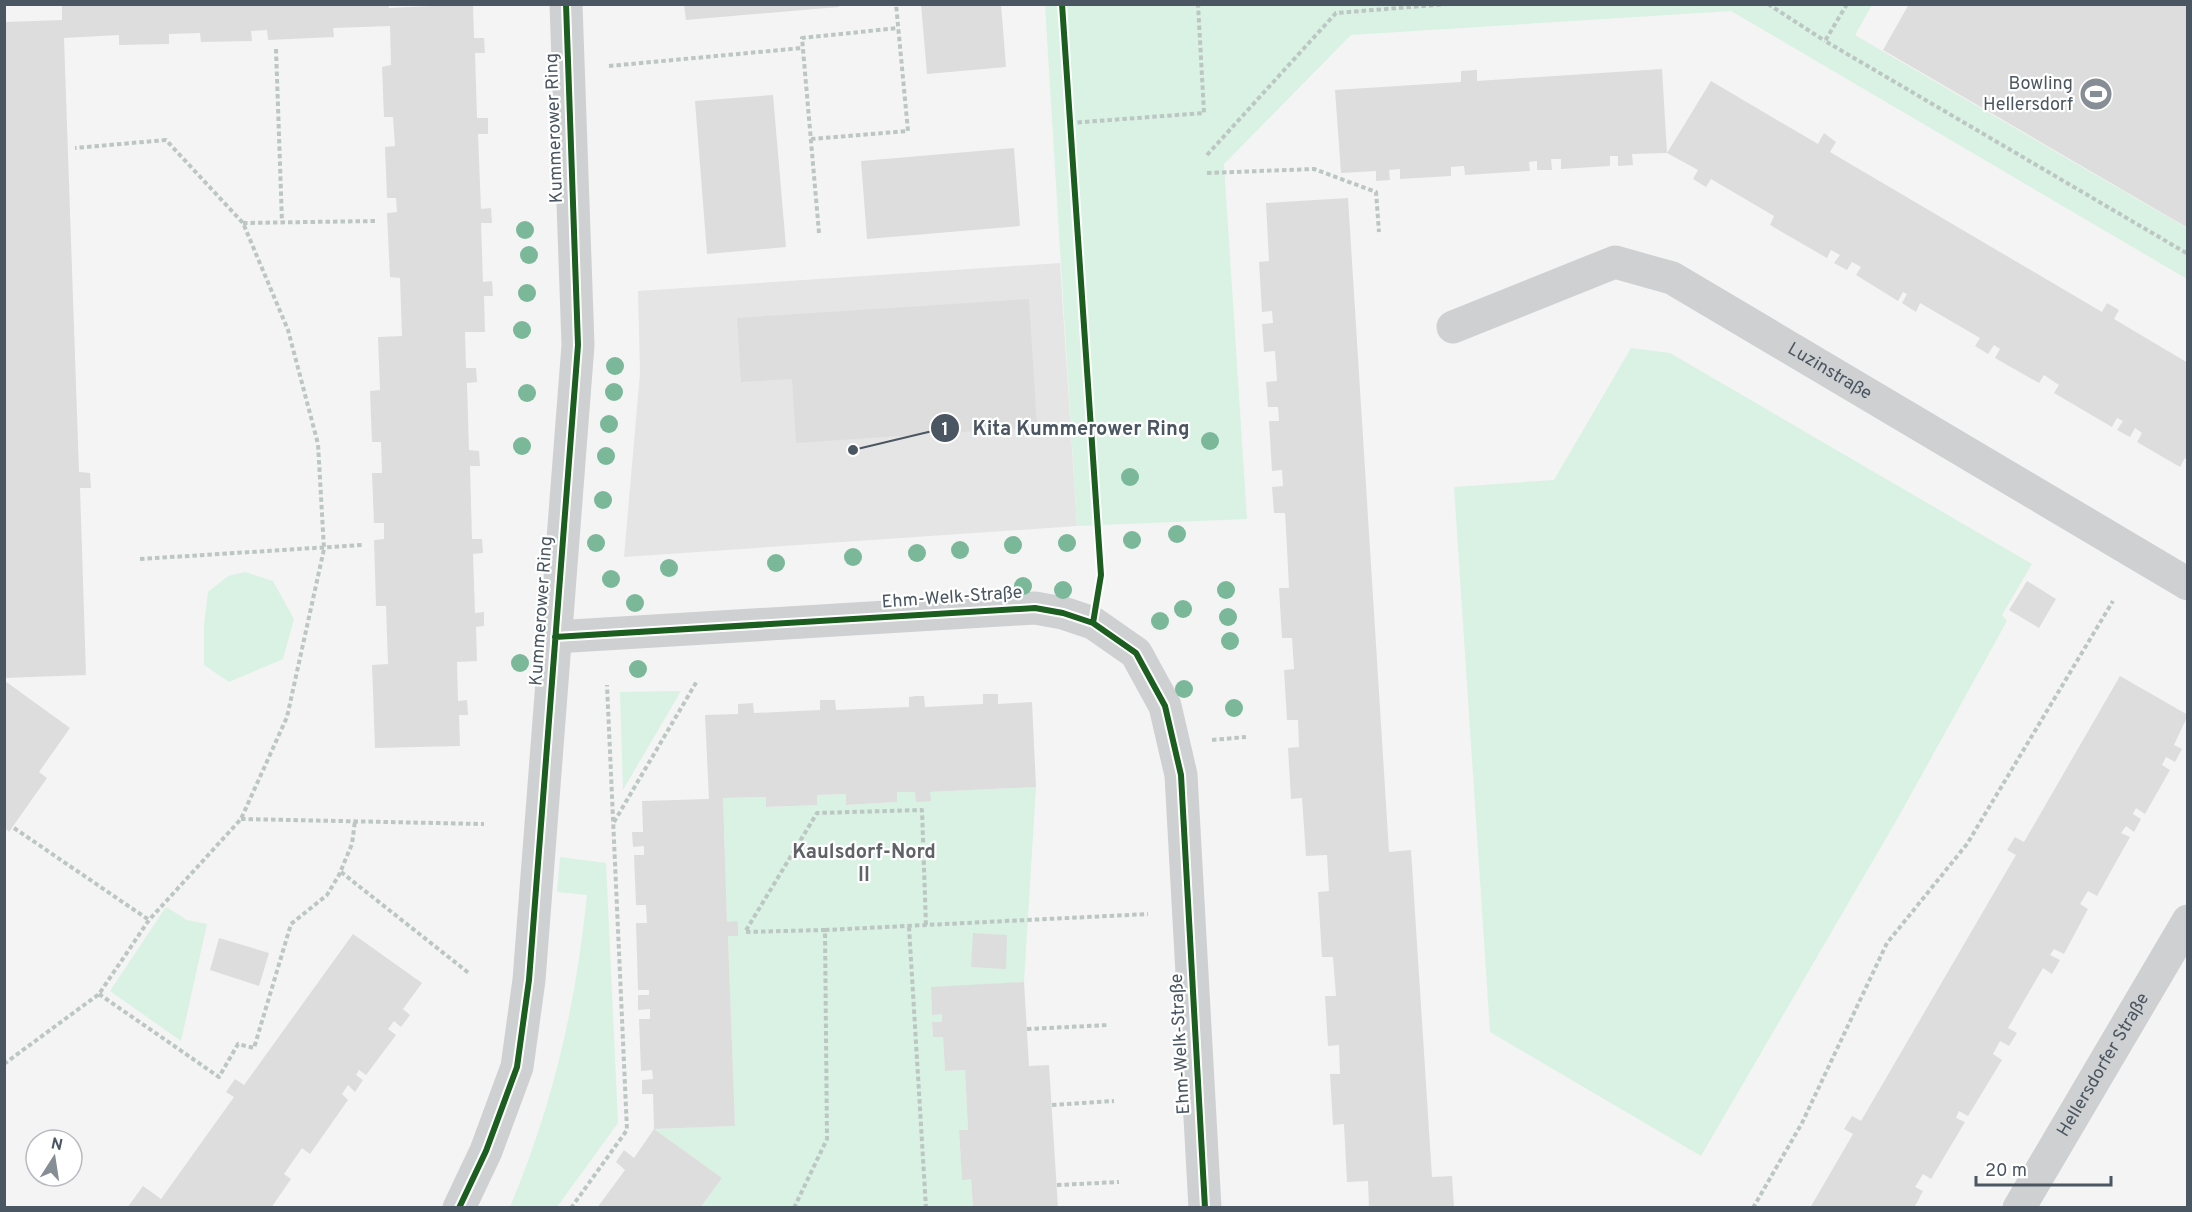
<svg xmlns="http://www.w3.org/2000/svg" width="2192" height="1212" viewBox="0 0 2192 1212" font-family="Overpass,sans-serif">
<rect width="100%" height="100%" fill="#f4f4f4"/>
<path fill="#e6e5e6" d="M1060,263L1077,526L624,557L640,373L638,291Z"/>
<path fill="#d9f2e3" d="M1045,5H1872L1855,35L2187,228V279L1731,11L1351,35L1224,164L1247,519L1077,526Z
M1631,348L1670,353L2032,564L2002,615L2007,621L1899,816L1701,1156L1490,1032L1454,487L1554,480Z
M245,572L273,581L294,619L283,659L229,682L204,665V625L208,592L228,576Z
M681,691L623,790L620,692Z
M1036,787L1024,982L931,988L932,1014H942V1022L932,1023L933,1037H943L945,1071L965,1070L968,1130H959L962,1179H971L973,1207H700L722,1178L654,1129L735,1126L728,936H738V922H727L723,798L766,797V807L817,805V795L846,794L847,805L897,802V792H915L930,801V792Z
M560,857L606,863L618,1123L557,1207H510C554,1101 575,1009 587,895L557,892Z
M166,907L187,920L207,924L181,1041L110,991Z"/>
<path fill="#ddddde" d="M62,4H389V8L473,4L474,38H484L485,53H475L477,118H488V134H478L481,209L491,208L492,223H481L483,282L492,281L493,296H484L485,332H465L466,368H476L477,382L467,383L469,450L479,451L480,466H470L472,539H482L483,553L473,554L475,613L484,612V626L476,627L477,661L457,662L458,701L467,700L468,715H459L460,746L375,748L372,665L388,664L386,606H376L374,540L384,539V523H374L372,473H382L381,442H372L370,391L380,390L378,337L402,336L400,278L390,277L387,213L397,212L396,198H387L385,147L395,146L393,117H384L382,67L391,65L390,26L333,28L334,37L268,40L267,30L251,31L252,41L201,42L200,33L169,34V44L119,45V35L64,38L79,472L90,473L91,488H80L86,675L4,678V22L62,20Z
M921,4H1001L1006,67L927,74Z
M1909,4H2188V228L1883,50Z
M684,5H839V7L686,20Z
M1662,69L1667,153L1632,154L1633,165L1618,166V156H1610V166L1561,169V159H1551L1552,170H1537V161L1529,162L1530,171L1465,175L1464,166L1451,167V176L1400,179V169L1389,170L1390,180L1376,181V171L1341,173L1335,90L1461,82V71L1477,70V81Z
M1711,81L1818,144L1824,133L1836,142L1830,152L2102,312L2107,303L2119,310L2114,319L2188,363V460L2185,458L2180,467L2137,442L2142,433L2135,428L2130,437L2117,430L2123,421L2117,418L2112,427L2054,393L2059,385L2044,375L2039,383L1995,358L2000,349L1994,345L1988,354L1975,346L1980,338L1920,303L1916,312L1902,303L1907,294L1903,292L1898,301L1856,275L1861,267L1852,262L1847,270L1834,263L1840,255L1831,250L1827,258L1770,225L1774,216L1711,179L1706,187L1693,179L1698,170L1667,153Z
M773,95L786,247L707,254L695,101Z
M1014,148L1020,226L867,239L861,161Z
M1348,198L1389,852L1411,850L1432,1177L1452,1176L1454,1208H1369L1368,1181L1347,1182L1344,1124L1333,1125L1330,1074H1340L1339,1045L1328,1046L1325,996H1336L1333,957H1322L1318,892L1329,891L1327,855L1306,856L1302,798L1291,799L1288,748L1299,747L1298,720H1287L1284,670L1294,669L1292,638H1282L1279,588H1289L1286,529L1285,513H1274L1272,487L1283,486L1282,470L1272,471L1269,421H1279L1278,407H1268L1266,382L1277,381L1275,351L1264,352L1262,324L1273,323L1272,311L1262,312L1259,262L1269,261L1266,203Z
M1029,299L1037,427L796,443L792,379L741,382L737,318Z
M2027,581L2056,599L2039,628L2009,610Z
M2120,676L2188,715L2174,745L2182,749L2175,762L2166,757L2162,765L2170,770L2145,814L2136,808L2133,814L2141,819L2134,832L2126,826L2121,833L2130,837L2097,896L2088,891L2080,904L2088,909L2064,954L2054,949L2050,955L2060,960L2052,974L2043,968L2008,1028L2017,1033L2009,1046L2000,1041L1993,1054L2002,1060L1968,1116L1959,1111L1956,1118L1965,1122L1931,1179L1923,1174L1915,1187L1923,1191L1914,1208H1810L1853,1134L1844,1129L1852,1116L1861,1121L2016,855L2007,850L2015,837L2024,842Z
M5,681L70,728L39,772L47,778L9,832L5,828Z
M983,694H998V704L1032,702L1036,787L930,792L931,801L916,802L915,792H897V802L846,805V794L817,795V805L766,807V797L723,798L727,922L738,921V936H728L735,1126L654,1129L653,1094H642V1080L653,1079L652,1070L641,1071L639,1019H650V1009L638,1010V995H649V990H638L636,923H647L646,905H636L634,855H644V846L633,847L632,832H643L642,801L709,799L705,715L738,714V704L753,703L754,713L820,710V700H835L836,710L909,707V697L916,696H924L925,707L983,704Z
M973,933L1007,935L1006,969L971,967Z
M353,934L422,983L403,1009L410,1015L401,1027L394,1021L388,1029L396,1035L366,1075L359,1070L356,1075L363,1080L355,1092L348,1085L342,1094L348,1100L310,1154L302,1148L284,1174L291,1179L271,1208H127L143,1186L161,1199L234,1097L226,1092L235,1079L244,1085Z
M219,938L269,953L259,986L210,970Z
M1024,982L1029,1066L1049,1065L1058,1208H973L971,1179L962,1180L959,1130H968L965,1070L945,1071L943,1037H933L932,1022H942V1014L932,1015L931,987Z
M654,1129L722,1178L700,1208H597L625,1170L616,1162L624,1150L634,1158Z"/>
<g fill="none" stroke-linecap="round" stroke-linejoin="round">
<path stroke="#bcc7c4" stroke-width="4" stroke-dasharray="4.5 3" stroke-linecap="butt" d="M1768,4L1825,41
M1847,4L1825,41L2188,254
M276,49L282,222
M609,66L802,48
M1070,123L1204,113L1198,4
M811,139L908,131L896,4
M1207,155L1336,13L1448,4
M1207,173L1314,169L1376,192L1379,232
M243,223L376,221
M819,233L802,38L898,28
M140,559L362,545
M1212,740L1246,737
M241,819L484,824
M614,822L697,681
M14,828L149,920
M341,872L470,974
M909,927L926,1208
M825,930L1148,914
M99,994L219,1077L238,1044L254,1048L291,924L327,895L339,875L352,844L355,821
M1027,1029L1109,1025
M4,1064L99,994L149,920L241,819L287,717L324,549L318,444L288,330L243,223L166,140L75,148
M1052,1105L1114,1101
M1057,1185L1119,1182
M571,1208L627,1130L607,685
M794,1208L827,1139L825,930L745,932L817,813L922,810L926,926
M1753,1208L1802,1123L1887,943L1967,844L2113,601"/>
<g stroke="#ced0d2" stroke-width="33">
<path id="s1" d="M1453,327L1615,262L1672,278L2188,584"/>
<path d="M555,637L1035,608L1063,613L1093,623L1136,653L1165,706L1181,775L1205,1208"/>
<path d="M459,1208L486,1151L517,1067L529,980L578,345L566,4"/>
<path id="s2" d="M2019,1208L2188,921"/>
</g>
<g stroke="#fff" stroke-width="10">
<path id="cycleway" d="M1062,4L1101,575L1093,623
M555,637L1035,608L1063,613L1093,623L1136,653L1165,706L1181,775L1205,1208
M459,1208L486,1151L517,1067L529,980L578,345L566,4"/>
</g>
<use href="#cycleway" stroke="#1b5e20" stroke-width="6"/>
</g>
<g fill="#7ab899">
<circle cx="525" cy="230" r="9"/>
<circle cx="529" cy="255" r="9"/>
<circle cx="527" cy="293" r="9"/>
<circle cx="522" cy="330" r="9"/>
<circle cx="615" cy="366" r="9"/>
<circle cx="614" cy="392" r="9"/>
<circle cx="527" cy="393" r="9"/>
<circle cx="609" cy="424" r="9"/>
<circle cx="1210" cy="441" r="9"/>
<circle cx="522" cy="446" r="9"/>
<circle cx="606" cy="456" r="9"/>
<circle cx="1130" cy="477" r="9"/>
<circle cx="603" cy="500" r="9"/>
<circle cx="1177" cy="534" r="9"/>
<circle cx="1132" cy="540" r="9"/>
<circle cx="596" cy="543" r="9"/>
<circle cx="1067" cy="543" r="9"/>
<circle cx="1013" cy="545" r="9"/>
<circle cx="960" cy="550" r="9"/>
<circle cx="917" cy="553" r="9"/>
<circle cx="853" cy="557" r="9"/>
<circle cx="776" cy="563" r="9"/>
<circle cx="669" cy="568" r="9"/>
<circle cx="611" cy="579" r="9"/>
<circle cx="1023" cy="586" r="9"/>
<circle cx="1063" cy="590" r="9"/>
<circle cx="1226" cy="590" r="9"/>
<circle cx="635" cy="603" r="9"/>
<circle cx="1183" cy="609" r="9"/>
<circle cx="1228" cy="617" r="9"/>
<circle cx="1160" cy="621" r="9"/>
<circle cx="1230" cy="641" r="9"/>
<circle cx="520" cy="663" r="9"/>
<circle cx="638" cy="669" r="9"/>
<circle cx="1184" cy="689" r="9"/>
<circle cx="1234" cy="708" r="9"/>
</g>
<defs>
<g id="stadium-disc" transform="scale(1.725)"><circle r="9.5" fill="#868d94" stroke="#fff"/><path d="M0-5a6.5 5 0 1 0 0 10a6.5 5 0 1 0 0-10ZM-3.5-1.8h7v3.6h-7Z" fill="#fff"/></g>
</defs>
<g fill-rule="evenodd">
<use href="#stadium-disc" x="2096" y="94"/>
</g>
<g text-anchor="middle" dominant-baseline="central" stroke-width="4.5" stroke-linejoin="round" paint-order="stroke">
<g font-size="18" fill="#4a5661" stroke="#fff" text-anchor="end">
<text x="2073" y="84">Bowling<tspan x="2073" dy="21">Hellersdorf</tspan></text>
</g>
<g font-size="18" fill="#4a5661" stroke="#fff">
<text transform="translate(555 128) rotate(-92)">Kummerower Ring</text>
<text stroke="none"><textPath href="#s1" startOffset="417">Luzinstraße</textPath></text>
<text transform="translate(952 598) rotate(-4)">Ehm-Welk-Straße</text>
<text transform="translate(542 611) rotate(-86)">Kummerower Ring</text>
<text transform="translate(1181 1044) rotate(-93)">Ehm-Welk-Straße</text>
<text stroke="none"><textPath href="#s2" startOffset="166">Hellersdorfer Straße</textPath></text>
</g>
<g font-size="20" font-weight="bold" fill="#5f6368" stroke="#fff">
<text x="864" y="853">Kaulsdorf-Nord<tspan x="864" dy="23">II</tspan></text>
</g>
</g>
<path fill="none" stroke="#4a5661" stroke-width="2" d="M853 450L945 428"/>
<g fill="#4a5661" stroke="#fff" stroke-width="2">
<circle cx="853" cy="450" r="6"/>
<circle cx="945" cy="428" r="15"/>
</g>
<g font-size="18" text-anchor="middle" font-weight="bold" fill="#fff">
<text x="945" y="435">1</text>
</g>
<g font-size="20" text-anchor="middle" font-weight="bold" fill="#4a5661" stroke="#fff" stroke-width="4.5" stroke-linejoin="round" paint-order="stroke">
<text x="1081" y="435">Kita Kummerower Ring</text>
</g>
<rect width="2192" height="1212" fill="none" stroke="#4a5661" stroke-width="12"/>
<g transform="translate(54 1158) rotate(12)"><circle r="28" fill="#ffffff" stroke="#b7bbc0" stroke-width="1.5"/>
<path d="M0-4.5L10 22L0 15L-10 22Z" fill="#868d94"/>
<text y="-9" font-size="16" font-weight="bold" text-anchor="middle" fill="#4a5661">N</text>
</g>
<path d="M1976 1176v9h135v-9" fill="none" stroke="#4a5661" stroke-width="3"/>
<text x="1985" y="1176" font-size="18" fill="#4a5661" stroke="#ffffff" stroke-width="4.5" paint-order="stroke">20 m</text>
</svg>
